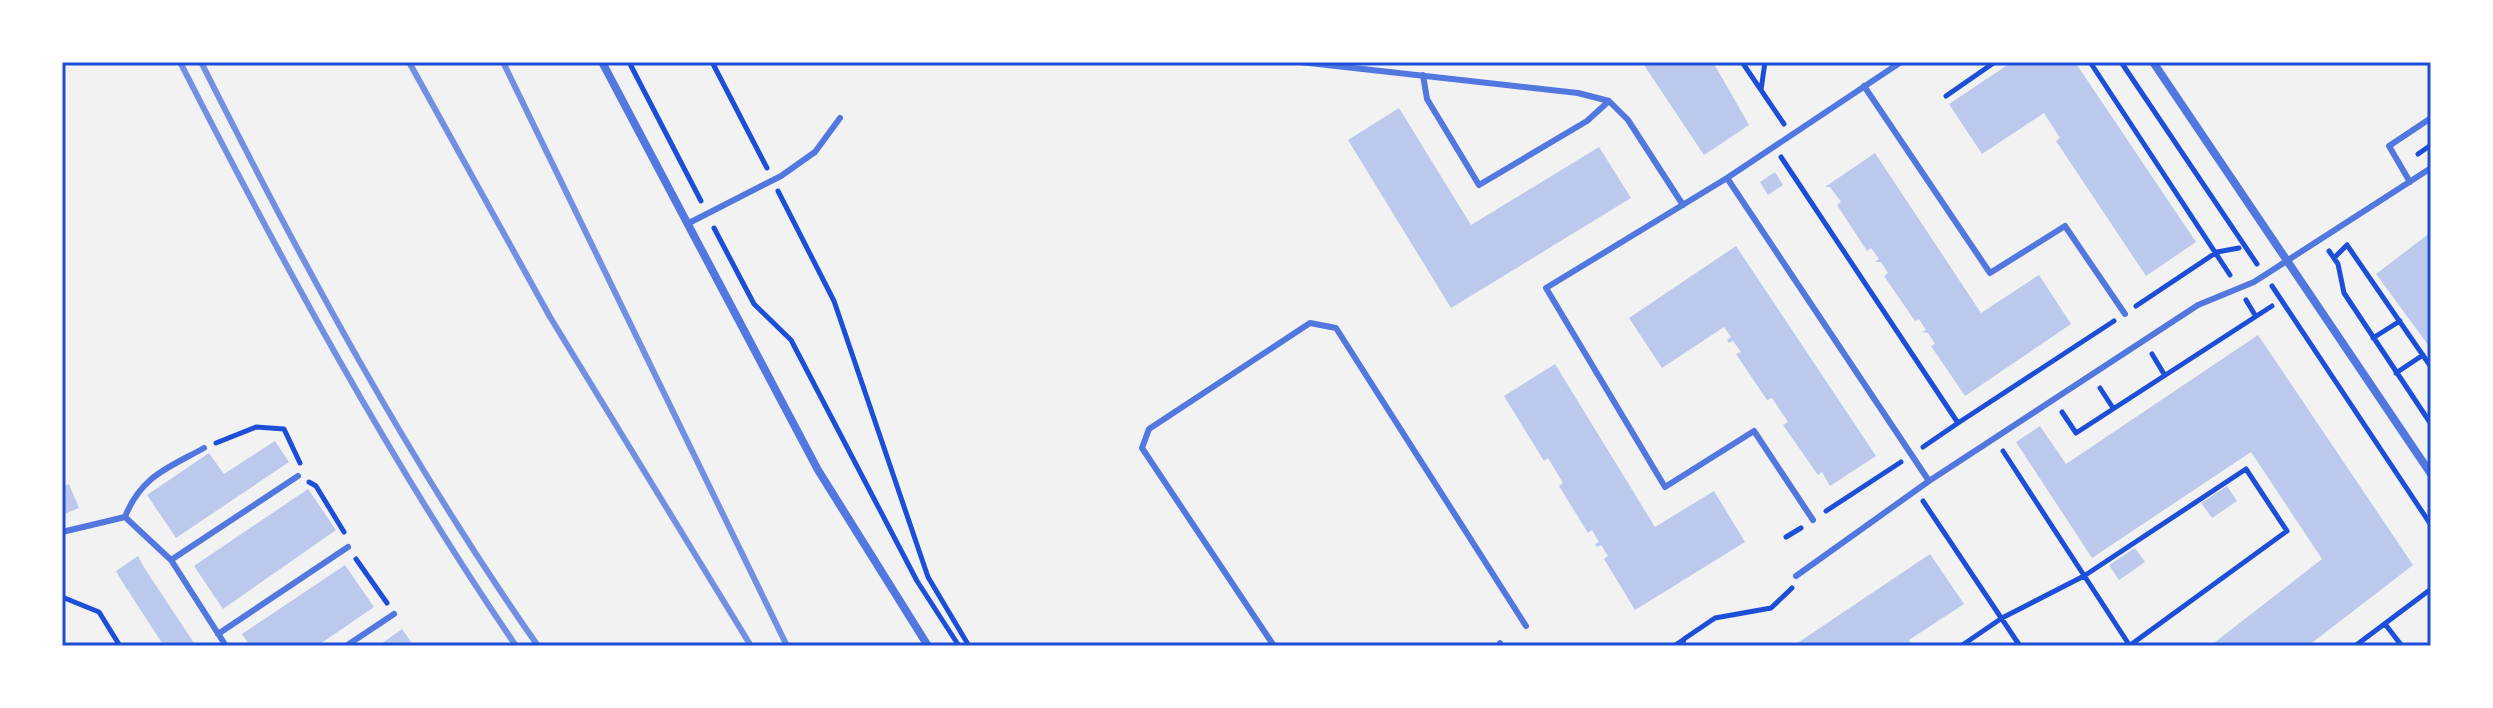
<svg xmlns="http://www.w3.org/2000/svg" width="2493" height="708" viewBox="0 0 2493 708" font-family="Helvetica,sans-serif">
<rect width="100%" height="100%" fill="#f2f2f2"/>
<path fill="#bdc9ec" d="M1642,62H1713L1749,125L1704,155Z
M2012,62H2075L2196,242L2146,276L2056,141L2060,138L2044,113L1982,154L1949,104Z
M1399,108L1471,225L1599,147L1631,198L1451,308L1348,140Z
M1875,153L1981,313L2039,275L2071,324L1965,396L1931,346L1935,344L1928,333L1922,332L1926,330L1919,319L1915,321L1884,276L1888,273L1881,262H1875L1879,259L1871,248L1867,251L1837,205L1841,202L1830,187H1825Z
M1775,172L1783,185L1768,195L1760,182Z
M2431,232V349L2376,274Z
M1736,246L1876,456L1830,486L1822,472L1818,475L1783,425L1788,422L1772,398L1767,400L1736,354L1741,352L1733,341L1729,343L1727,340L1731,337L1724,327L1662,368L1629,318Z
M2258,335L2413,565L2308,646H2210L2322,559L2251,452L2092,558L2016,442L2040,426L2066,464Z
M1555,364L1655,527L1714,491L1745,542L1635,610L1604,559L1608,556L1601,545L1597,547L1595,544L1599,542L1592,530L1588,533L1559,486L1563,483L1548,458L1544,461L1504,396Z
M275,441L289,462L176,538L147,495L209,453L224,474Z
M69,484L79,508L62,515V487Z
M2227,486L2237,501L2212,518L2201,503Z
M308,489L336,530L223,609L194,566Z
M2135,548L2145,562L2119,580L2109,565Z
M1930,554L1964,604L1909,640L1912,646H1793Z
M138,556L145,569L196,646H164L123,583L116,571Z
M345,565L374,607L317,646H250L242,634Z
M402,629L414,646H378Z"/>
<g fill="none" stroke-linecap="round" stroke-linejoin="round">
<path stroke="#1d4ed8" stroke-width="5" d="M629,62L701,201
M712,62L767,168
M1742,62L1784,124
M2090,62L2230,275
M2121,62L2257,264
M1761,90L1765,62
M1946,96L1995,62
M2418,154L2431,145
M1781,157L1958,423L2114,321
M778,191L834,301L928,577L969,646
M714,228L754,304L791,340L917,581L959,646
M2347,245L2431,367
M2329,251L2338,264L2344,293L2431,424
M2334,258L2347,245
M2272,286L2431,525
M2246,300L2255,315
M2136,306L2217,252L2239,248
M2373,338L2400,321
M2152,354L2164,374
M2396,373L2423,355
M2100,388L2113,408
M2062,412L2076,433L2272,306
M216,443L256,427L284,429L300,463
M1923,447L1958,423
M2003,451L2130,646
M309,482L316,486L344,532
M1923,501L2020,646
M1826,511L1901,462
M1786,537L1801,528
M356,559L387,603
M62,597L99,612L120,646
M2385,624L2402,646
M1674,646L1683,640
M1682,646L1684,639L1715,618L1771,608L1792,588
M1961,646L2002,618L2084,576L2246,469L2287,531L2129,646
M2355,646L2431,589"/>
<path stroke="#5277de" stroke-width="6" d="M1300,62L1578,93L1609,101L1628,120L1683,205
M1423,75L1427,99L1479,185L1587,121L1609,101
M1864,86L1990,273L2065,226L2125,314
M1727,178L1929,481
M2410,182L2389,146L2431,118
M687,224L781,176L815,152L840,118
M125,517L171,560L226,646
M125,517C141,476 168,468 204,448
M1813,520L1754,431L1665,487L1546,288L1727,178L1901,62
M62,532L125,517
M171,560L298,476
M1796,576L1929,481L2198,305L2254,282L2431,168
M218,634L348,547
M1500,643L1501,646
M346,646L394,614
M1274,646L1142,448L1149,429L1310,323L1336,328L1526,626"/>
<path stroke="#5277de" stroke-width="8" d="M602,62L818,470L928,646
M2153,62L2431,474"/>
<path stroke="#7290e2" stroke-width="6" d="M180,62C282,262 389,460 516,646
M201,62C302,263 409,462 538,646
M409,62L550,317L751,646
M503,62L787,646"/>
</g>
<rect width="2493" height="708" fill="none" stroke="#ffffff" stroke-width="128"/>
<rect x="64" y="64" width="2365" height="580" fill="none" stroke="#1d4ed8" stroke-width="3"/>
</svg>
